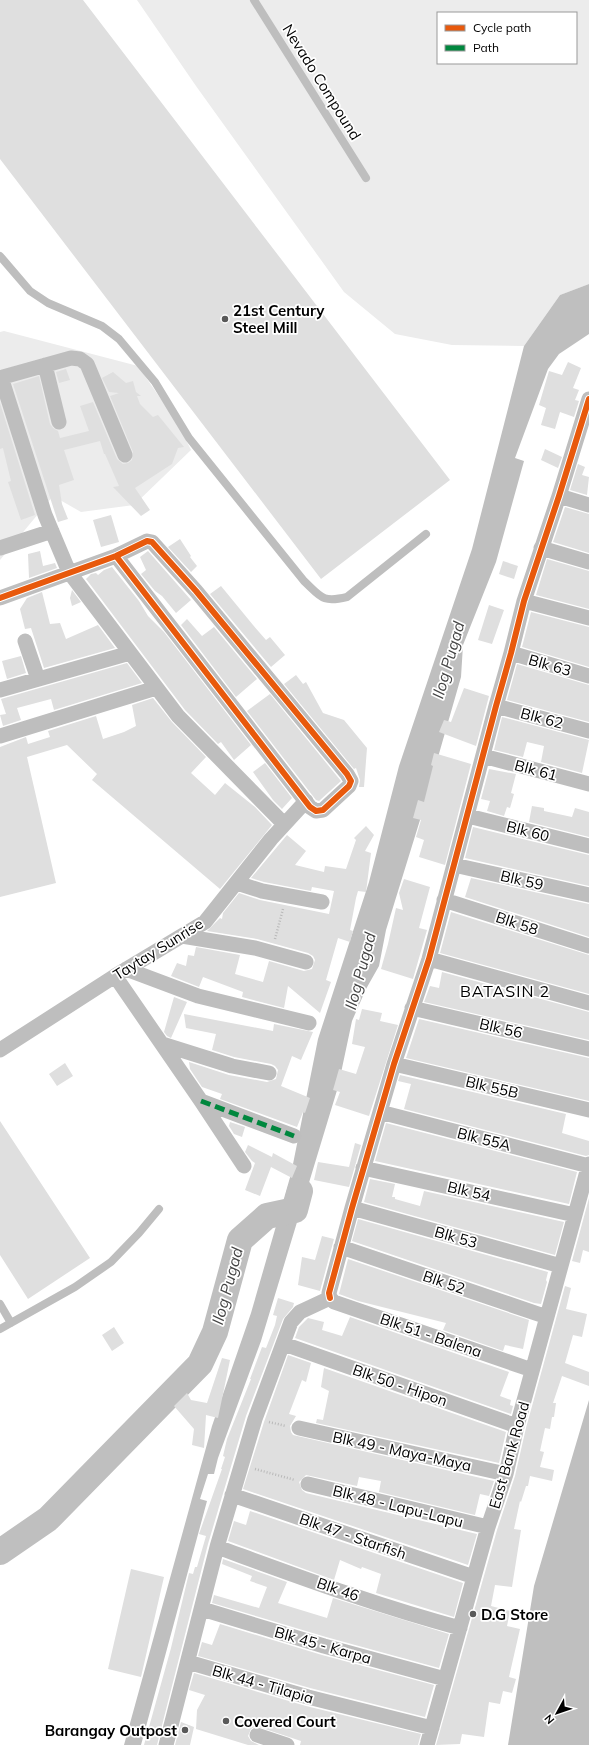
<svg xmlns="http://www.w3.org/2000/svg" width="589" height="1745" viewBox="0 0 589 1745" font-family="Mulish,sans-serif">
<rect width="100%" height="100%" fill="#fff"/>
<path fill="#ececec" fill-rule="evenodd" d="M137,0H589V284L560,295L524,346L452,345L395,334L344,292L196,86ZM438,13H576V63H438Z
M4,331L138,366L178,424L191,450L134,505L81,512L53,496L0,560V332Z"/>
<path fill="#bfbfbf" d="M589,284V334L559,354L548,369L515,458L524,461L496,562L463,645L461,677L420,820L386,930L379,966L366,989L352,1021L338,1087L261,1341L218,1458L214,1474H208L200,1499L207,1501L141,1745H124L212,1426L251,1313L291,1174L318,1039L369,882L399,766L472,549L524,346L560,295Z
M589,1400V1745H508L534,1586Z"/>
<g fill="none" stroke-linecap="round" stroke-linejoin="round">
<path stroke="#bfbfbf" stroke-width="26" d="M0,1552L48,1519L200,1364L215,1332L240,1240L267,1216L295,1210L300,1191"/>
</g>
<path fill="#dfdfdf" d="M0,0H83L450,480L321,579L0,159Z
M568,362L581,368L573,388L579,390L575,400L579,401L574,417L560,412L555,429L541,425L546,408L539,405L549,371L562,375Z
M66,369L70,380L59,383L56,372Z
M113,372L126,383L133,381L136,392L141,396H137L140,404L153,417L158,415L184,447L178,448L172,464L135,488L150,510L141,516L113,487L119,486L105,454H104L100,441L64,450L74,480L59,485L62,504L68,519L58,522L13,384L39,376L50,424L53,428L58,431L60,438L89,431L80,406L93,402L117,459L123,464L128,463L132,460L133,452L110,396L119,393L109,392L102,378Z
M0,403L35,515L21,520L8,482L11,481L3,448L0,449Z
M545,449L562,457L558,468L541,460Z
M578,464L585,467L582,475L589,477L587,495L570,490Z
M565,507L589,514V553L553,542Z
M111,515L119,542L101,547L93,520Z
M180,539L191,556L190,557L197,566L191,572L168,547Z
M40,551L43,566L55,563L57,568L29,578L28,554Z
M148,551L191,600L176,613L162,596L155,591L141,574L146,570L140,557Z
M547,559L589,571V609L536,595Z
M503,561L518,566L514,579L499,574Z
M112,567L139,601L148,616L164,632L251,745L234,760L221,742L218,744L185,710L86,579L91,574L96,573L98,575L104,570Z
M221,586L253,625L266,640L270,637L285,655L271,667L210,594Z
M72,590L81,602L72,606L70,598Z
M42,592L50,624L60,623L66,639L98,625L115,648L44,668L31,628L25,629L20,609L27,598Z
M489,605L504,610L492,644L478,640Z
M531,612L589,627V667L522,647Z
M187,619L202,636L214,627L257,679L236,697L181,625Z
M21,656L26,673L7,679L2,661Z
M127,663L142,683L54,710L51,699L17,708L21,720L3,726L0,715L6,714L1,699Z
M517,664L589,685V722L507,700Z
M296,675L303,684L306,682L323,713L344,720L367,748L364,787H359L360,780L356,768L354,769L284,684Z
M464,688L489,696L476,746L439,732L444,720L451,722Z
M270,694L341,781L319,801L316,800L247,711Z
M153,698L172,722L206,757L191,773L215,795L225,783L255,807L272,825L220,889L92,780L97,774L67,745L27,757L56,883L0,897V747L26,737L28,744L50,737L48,731L96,716L103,739L124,732L136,726L132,705Z
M502,717L589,740L582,773L541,762L544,746L527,742L523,757L494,750Z
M434,753L471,764L445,865L419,857L424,840L416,837L421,820L413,818L418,800L424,802L433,766L431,765Z
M265,763L292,798L282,809L273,800L253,772Z
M489,769L516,774L511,793L514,794L510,808L507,807L504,816L487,811L490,801L481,799Z
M532,806L544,808V811L572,817L575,808L589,812V837L529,822Z
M366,826L374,835L365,851L371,853L366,892L358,891L356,898L350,930L353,931L350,942L338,938L326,980L331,982L320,1013L288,986L284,1008L242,997L243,992L203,977L199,987L171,976L177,963L186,966L188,955L194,956L196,947L240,955L235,974L263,982L269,961L304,971L312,969L315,960L313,956L308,953L257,939L207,931L220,918L222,919L223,913L239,893L260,900L329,914L334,891L312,887L311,891L264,882L251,878L287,835L306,851L295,865L324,872L325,866L346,869L356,840L354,838Z
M473,827L589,855V886L465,858Z
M471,878L589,904V937L465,897Z
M404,879L430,887L419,928L427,930L413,979L381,969L388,944L396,908L403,910L399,893Z
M451,912L589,955V994L440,953Z
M442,972L589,1012V1040L424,1002L430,986L439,988Z
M174,997L187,1002L171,1038L167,1036L164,1032Z
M362,1009L382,1013L380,1021L398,1025L369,1116L335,1105L340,1092L333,1090L339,1069L356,1074L365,1047L352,1044L356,1019L359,1020Z
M184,1014L273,1031L274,1024L313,1032L301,1060L292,1056L281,1086L310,1098L305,1113L303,1112L297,1127L220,1099L222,1094L202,1087L190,1069L189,1062L229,1075L267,1082L276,1079L278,1070L275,1066L271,1064L234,1057L212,1050L216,1034L186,1028Z
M419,1019L589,1058V1101L406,1058Z
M65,1063L73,1076L57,1086L49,1074Z
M400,1075L566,1114L562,1133L589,1141V1155L586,1156L404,1109L411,1084L398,1081Z
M0,1121L90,1258L28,1299L0,1255Z
M230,1122L245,1127L242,1137L234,1134L229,1126Z
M386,1123L577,1172L569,1204L375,1161Z
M355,1143L361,1145L349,1187L314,1180L318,1162L349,1167Z
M248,1145L272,1157L273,1153L297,1166L292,1178L271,1167L260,1196L245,1190L255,1163L252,1161L245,1152Z
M370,1179L395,1184L392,1197H395V1199L420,1206L424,1191L564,1222L555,1255L364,1202Z
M589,1198V1252L583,1250L580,1263L572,1261Z
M358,1219L548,1272L546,1280L547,1282L541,1304L534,1303L352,1241Z
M322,1236L334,1239L320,1291L298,1285L302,1257L315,1260Z
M348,1259L529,1320L523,1349L505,1345L503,1351L443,1330L446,1323L358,1301L339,1294Z
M565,1286L571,1288L566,1309L587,1314L582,1337L573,1335L565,1363L589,1372V1386L562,1376L553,1403H556L554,1417H552L550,1429L545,1428L540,1451L544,1452L540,1467L554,1470L552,1481L530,1476L528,1486H526L521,1502L520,1501L514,1529L521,1530L512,1587L495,1585L491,1606L510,1611L507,1626L520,1629L509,1677L516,1679L512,1693L503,1691L500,1704L489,1702L484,1737L462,1734L460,1744L436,1745L497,1530L515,1476L526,1428Z
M278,1298L294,1303L293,1307L283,1319L246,1416L208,1544L157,1745H144L171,1648L189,1573L193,1574L195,1567H197L206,1536L199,1534L222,1469H221L225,1457L223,1456L227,1439L251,1379H250L262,1347L266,1348L275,1325L277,1316L273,1315Z
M350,1317L509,1372L500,1396L511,1400L510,1405L513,1406L511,1414L295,1338L299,1327L308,1318L324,1322L322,1330L342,1336Z
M114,1327L124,1343L112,1351L102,1335Z
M288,1355L311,1363L306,1382L302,1380L289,1414L296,1416L290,1426L291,1432L293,1435L494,1481L489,1496L480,1494L475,1515L379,1492L381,1481L359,1477L357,1486L306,1475L299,1482L302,1490L306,1493L477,1534L468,1565L243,1489L264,1422Z
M222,1358L230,1360L218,1418L206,1415L204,1448L192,1445L194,1429L174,1406L187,1393L191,1400L207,1403Z
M324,1368L506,1432L499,1463L316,1423L317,1419L323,1420L329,1391L321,1387Z
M250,1511L463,1583L454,1617L376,1593L381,1574L362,1567L361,1569L340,1560L334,1580L228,1541L234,1521L246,1525Z
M223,1559L287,1582L278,1603L327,1618L333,1598L449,1634L439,1668L326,1637L212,1603L214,1595L259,1608L267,1587L250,1581L252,1576L222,1564Z
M131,1569L164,1577L141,1677L108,1669Z
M220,1624L322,1655L434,1685L425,1717L310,1688L198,1656L202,1642L212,1645Z
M194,1673L306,1706L421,1734L418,1745H300L301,1741L256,1726L251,1729L248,1736L251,1741L259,1745H248L196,1729L197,1710L205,1695L189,1690Z
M181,1722L194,1727L190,1745H175Z"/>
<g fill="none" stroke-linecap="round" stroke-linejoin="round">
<path stroke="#b9b9b9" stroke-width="2.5" stroke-dasharray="1 2" stroke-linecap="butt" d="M275,939L283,909
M269,1422L286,1426
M255,1469L295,1480"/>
<path stroke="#bebebe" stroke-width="8" d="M254,0L366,178
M0,256L30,291L48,303L102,326L119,339L155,382L189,438L304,581C321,597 322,603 347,597L426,534
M0,1304L11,1323
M0,1329L75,1287L111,1262L139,1233L159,1209"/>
<path stroke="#bebebe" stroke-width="15" d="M45,365L59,422
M125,455L87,364L80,359L71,358L3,377L2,380L45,515L69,572L178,716L284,824
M559,496L589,505
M0,548L52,531
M541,548L589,562
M0,598L116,556L147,541L152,542L196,591L347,774L351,781L349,786L323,810L316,811L310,807L116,556
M524,601L589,618
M25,641L38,679
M511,653L589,676
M0,690L130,653
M496,706L589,731
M0,736L156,688
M483,756L589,784
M468,816L589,846
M454,865L589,895
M237,883L262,891L322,902
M444,900L589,946
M182,936L255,948L306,962
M429,959L589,1003
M126,969L198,996L309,1023
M115,976L201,1101L244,1166
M412,1008L589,1049
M162,1044L232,1066L269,1073
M0,1050L115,976L205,922L271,839L306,801
M394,1064L589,1110
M201,1101L294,1136
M380,1112L589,1166
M363,1168L575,1215
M352,1208L561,1266
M341,1247L547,1317
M330,1298L329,1293L352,1208L394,1064L429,959L496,706L511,653L524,601L559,496L589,399
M330,1298L334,1302L532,1370
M284,1344L517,1426
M299,1428L506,1474
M308,1484L488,1527
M232,1495L474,1577
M217,1547C297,1576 377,1606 460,1628
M202,1609L324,1646L445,1679
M188,1662L308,1697L432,1728
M257,1735L287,1745
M166,1745L217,1547L255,1419L291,1322L300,1312L330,1298
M427,1745L488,1527L506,1474L517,1426L589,1164"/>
<path stroke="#00873e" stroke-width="5" stroke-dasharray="10 5" stroke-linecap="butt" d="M201,1101L294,1136"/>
<g stroke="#fff" stroke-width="8">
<path id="cycleway" d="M0,598L116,556L147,541L152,542L196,591L347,774L351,781L349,786L323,810L316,811L310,807L116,556
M330,1298L329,1293L352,1208L394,1064L429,959L496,706L511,653L524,601L559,496L589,399"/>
</g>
<use href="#cycleway" stroke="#e8590c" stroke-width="6"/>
</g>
<g fill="#595959" stroke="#fff" stroke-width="1.5">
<circle cx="225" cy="319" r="4"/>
<circle cx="473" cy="1614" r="4"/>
<circle cx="226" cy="1721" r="4"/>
<circle cx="185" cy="1730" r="4"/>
</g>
<g text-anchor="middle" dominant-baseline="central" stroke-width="3.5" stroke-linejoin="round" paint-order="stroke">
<g font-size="15" fill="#000" stroke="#fff">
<text transform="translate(322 82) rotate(58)">Nevado Compound</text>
<text transform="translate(550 665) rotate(16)">Blk 63</text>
<text transform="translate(542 718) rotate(15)">Blk 62</text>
<text transform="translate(536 770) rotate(15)">Blk 61</text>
<text transform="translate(528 831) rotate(14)">Blk 60</text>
<text transform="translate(522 880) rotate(13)">Blk 59</text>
<text transform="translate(517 923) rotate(18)">Blk 58</text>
<text transform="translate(158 949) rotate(-32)">Taytay Sunrise</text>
<text transform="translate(501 1028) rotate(13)">Blk 56</text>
<text transform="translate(492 1087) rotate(13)">Blk 55B</text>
<text transform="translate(484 1139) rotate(14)">Blk 55A</text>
<text transform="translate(469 1191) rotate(13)">Blk 54</text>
<text transform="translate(456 1237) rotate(16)">Blk 53</text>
<text transform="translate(444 1282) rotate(19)">Blk 52</text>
<text transform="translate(431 1335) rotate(19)">Blk 51 - Balena</text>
<text transform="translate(400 1385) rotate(19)">Blk 50 - Hipon</text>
<text transform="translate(402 1451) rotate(12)">Blk 49 - Maya-Maya</text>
<text transform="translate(509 1455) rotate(-74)">East Bank Road</text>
<text transform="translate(398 1506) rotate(14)">Blk 48 - Lapu-Lapu</text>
<text transform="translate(353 1536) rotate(19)">Blk 47 - Starfish</text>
<text transform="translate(338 1589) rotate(19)">Blk 46</text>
<text transform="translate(323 1645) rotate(16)">Blk 45 - Karpa</text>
<text transform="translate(263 1684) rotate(16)">Blk 44 - Tilapia</text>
</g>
<g font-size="15" font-weight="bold" fill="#000" stroke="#fff" text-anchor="start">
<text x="233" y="310">21st Century<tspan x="233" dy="17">Steel Mill</tspan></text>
<text x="481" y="1614">D.G Store</text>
<text x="234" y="1721">Covered Court</text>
<text x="177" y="1730" text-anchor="end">Barangay Outpost</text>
</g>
<g font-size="16" font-style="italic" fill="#444" stroke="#fff">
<text transform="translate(448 660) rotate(-74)">Ilog Pugad</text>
<text transform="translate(360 971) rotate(-75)">Ilog Pugad</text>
<text transform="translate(227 1286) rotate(-75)">Ilog Pugad</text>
</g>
<g font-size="16" letter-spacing="1" fill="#000" stroke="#fff">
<text x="505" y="991">BATASIN 2</text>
</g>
</g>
<rect x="437" y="12" width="140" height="52" fill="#ffffff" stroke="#999999"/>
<rect x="445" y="25" width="20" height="6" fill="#e8590c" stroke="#999999"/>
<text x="473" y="32" font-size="12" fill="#000000">Cycle path</text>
<rect x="445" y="45" width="20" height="6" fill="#00873e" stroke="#999999"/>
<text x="473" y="52" font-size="12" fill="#000000">Path</text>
<g transform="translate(557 1713) rotate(230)" stroke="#ffffff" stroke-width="3" paint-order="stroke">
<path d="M0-3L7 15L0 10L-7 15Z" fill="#000000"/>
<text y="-6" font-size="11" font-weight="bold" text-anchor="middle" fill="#000000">N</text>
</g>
</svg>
